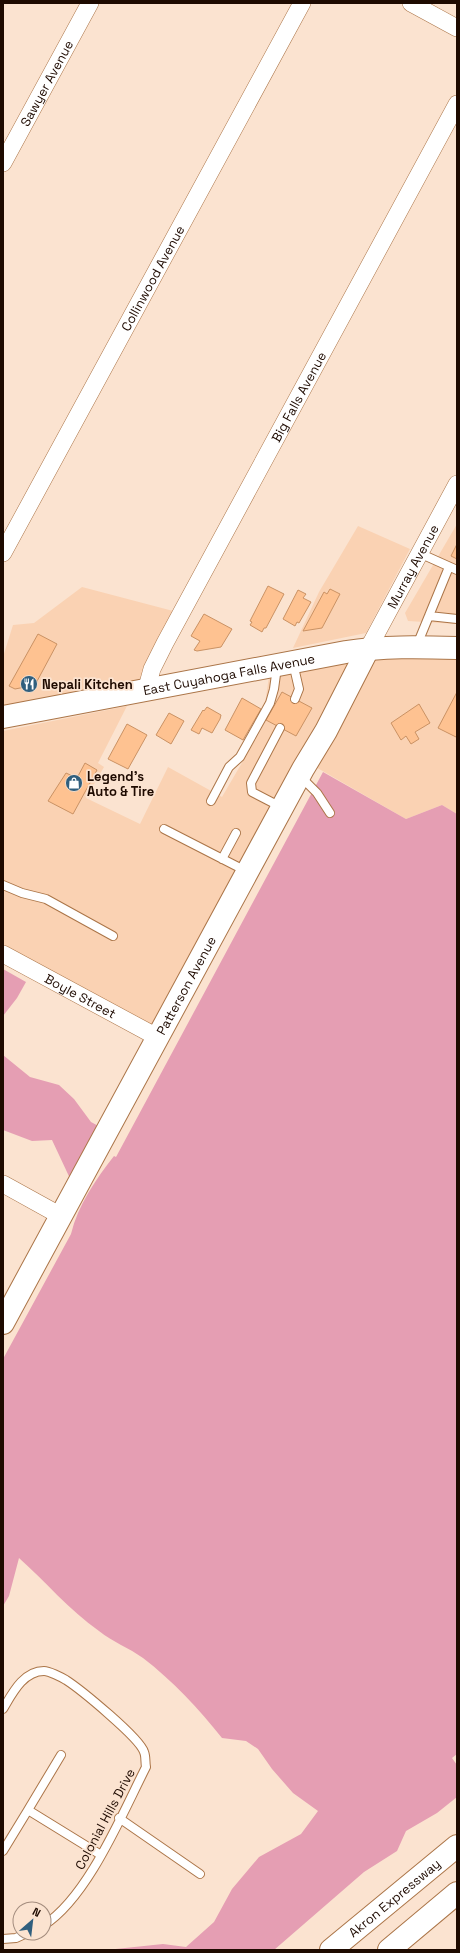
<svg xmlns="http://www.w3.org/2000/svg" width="460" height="1953" viewBox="0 0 460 1953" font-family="'Space Grotesk',sans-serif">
<rect width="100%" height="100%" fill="#fbe3d0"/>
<path fill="#fad2b3" d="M457,524V624L408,621L405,613Z
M358,526L410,549L366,633L293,648L319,592Z
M82,587L177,612L144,687L3,713V657L13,625L34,623Z
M368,649L457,650V814L442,805L406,819L307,762Z
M363,652L156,1032L3,944V731L127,706L98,763L104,767L86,798L140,824L168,767L222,797L261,730L270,670Z"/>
<path fill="#e59eb3" d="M323,772L406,819L442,805L457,814V1754L452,1758L457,1765V1797L437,1813L406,1831L397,1851L364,1872L274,1950H106L163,1944L186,1947L214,1922L232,1889L259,1857L301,1834L318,1811L293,1793L272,1769L258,1749L246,1741L222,1738C199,1709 173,1681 143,1658C129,1648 113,1642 99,1631C69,1610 46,1582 19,1558L9,1596L3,1606V1359L71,1234C78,1205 96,1179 114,1156L116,1157Z
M3,969L26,982L17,998L3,1016Z
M3,1055L30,1077L59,1085L74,1099L91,1122L104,1129L74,1187L52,1140L32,1141L3,1130Z"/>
<path fill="#fec291" stroke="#ca9264" d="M457,544V559L451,556Z
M268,586L284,594L266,628H264L262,632L250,625L252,622L250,621Z
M330,589L340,594L322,628L303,631L324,592L327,594Z
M298,590L306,594L303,598L311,602L299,623L297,622L295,626L283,619Z
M204,614L232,629L221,647L197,651L194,650L200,641L191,636Z
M38,634L57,644L35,685L15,689L9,686Z
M282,692L312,708L296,736L266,720Z
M457,692V735L456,737L438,728Z
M242,698L261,709L243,740L225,730Z
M419,704L430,723L415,732L419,739L411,744L406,736L401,740L391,723Z
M207,707L221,715L220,719L212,733L202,728L199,734L191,730L203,710L204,711Z
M169,713L184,721L171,744L156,735Z
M127,724L147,735L128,769L108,759Z
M85,763L97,770L73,814L48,801L66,773L77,778Z"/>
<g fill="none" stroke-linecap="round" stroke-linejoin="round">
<g stroke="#ab7548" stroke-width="10">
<path id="lane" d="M419,553L457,570
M429,616L457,619
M417,645L449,567
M293,663L299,689L295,699
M280,728L251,783L252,792L281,807
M300,776L317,793L330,813
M211,801L229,767L240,757L270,703L274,689L277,667
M164,829L246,871
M222,859L236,833
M3,885L22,893L46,899L113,936
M3,1709C12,1694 23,1671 44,1671C49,1671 61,1677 66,1680C80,1689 140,1738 144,1752C146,1756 145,1762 146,1767C122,1814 88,1897 44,1925
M61,1755L28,1810L101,1855
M119,1818L200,1874
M3,1851L28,1810
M3,1939L16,1938L27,1933"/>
</g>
<g stroke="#ab7548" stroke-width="18">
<g id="street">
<path d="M411,3L457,28"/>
<path id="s1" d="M3,163L90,3"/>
<path id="s2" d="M3,553L302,3"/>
<path id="s3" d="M368,649L457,484"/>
<path id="s4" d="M146,691L152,669L165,643L457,104"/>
<path id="s5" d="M3,954L157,1037"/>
<path d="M3,1184L61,1216"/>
</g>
</g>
<g stroke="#ab7548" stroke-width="24">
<g id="secondary">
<path id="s6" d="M3,717L346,652C383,646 420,647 457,648"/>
<path id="s7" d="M3,1323L303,769L326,731L368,649"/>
</g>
</g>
<g stroke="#ab7548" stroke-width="24">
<g id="highway">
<path id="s8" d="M331,1950L457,1846"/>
<path d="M389,1950L457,1893"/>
</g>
</g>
<use href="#lane" stroke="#fff" stroke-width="8"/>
<use href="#street" stroke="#fff" stroke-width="17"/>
<use href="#secondary" stroke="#fff" stroke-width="22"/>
<use href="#highway" stroke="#fff" stroke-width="22"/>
</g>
<defs>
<g id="restaurant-disc" transform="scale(0.9)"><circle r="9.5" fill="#305f7e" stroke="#fbe3d0"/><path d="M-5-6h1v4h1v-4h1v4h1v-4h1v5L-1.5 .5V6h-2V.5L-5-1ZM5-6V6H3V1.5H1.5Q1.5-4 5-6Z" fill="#fff"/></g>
<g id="shop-disc" transform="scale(0.9)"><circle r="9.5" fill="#305f7e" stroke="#fbe3d0"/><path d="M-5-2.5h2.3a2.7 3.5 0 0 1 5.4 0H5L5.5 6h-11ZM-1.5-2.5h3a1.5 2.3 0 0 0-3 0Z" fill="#fff"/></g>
</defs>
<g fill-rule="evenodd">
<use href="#restaurant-disc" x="29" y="684"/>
<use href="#shop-disc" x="74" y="783"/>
</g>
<g text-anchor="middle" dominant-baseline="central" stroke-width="3.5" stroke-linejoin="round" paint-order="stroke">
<g font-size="13" fill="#1e0a00" stroke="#fbe3d0">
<text stroke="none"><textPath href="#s1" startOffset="91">Sawyer Avenue</textPath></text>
<text stroke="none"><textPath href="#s2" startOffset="313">Collinwood Avenue</textPath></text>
<text stroke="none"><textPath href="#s4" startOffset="332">Big Falls Avenue</textPath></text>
<text stroke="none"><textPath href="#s3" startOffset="94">Murray Avenue</textPath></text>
<text stroke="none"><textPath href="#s6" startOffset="230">East Cuyahoga Falls Avenue</textPath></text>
<text stroke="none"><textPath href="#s7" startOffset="384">Patterson Avenue</textPath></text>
<text stroke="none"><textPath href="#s5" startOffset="88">Boyle Street</textPath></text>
<text transform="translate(105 1819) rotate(-62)">Colonial Hills Drive</text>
<text stroke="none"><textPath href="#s8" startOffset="82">Akron Expressway</textPath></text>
</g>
<g font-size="13" font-weight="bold" fill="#1e0a00" stroke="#fbe3d0" text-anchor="start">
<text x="42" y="684">Nepali Kitchen</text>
<text x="87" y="776">Legend's<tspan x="87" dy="15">Auto &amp; Tire</tspan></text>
</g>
</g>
<rect width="460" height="1953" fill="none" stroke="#1e0a00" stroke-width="8"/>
<g transform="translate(32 1921) rotate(28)"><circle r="19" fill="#fbe3d0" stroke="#a38c7d"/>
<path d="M0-3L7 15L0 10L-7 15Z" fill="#305f7e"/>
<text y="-6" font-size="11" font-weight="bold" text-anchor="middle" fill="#1e0a00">N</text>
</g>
</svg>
